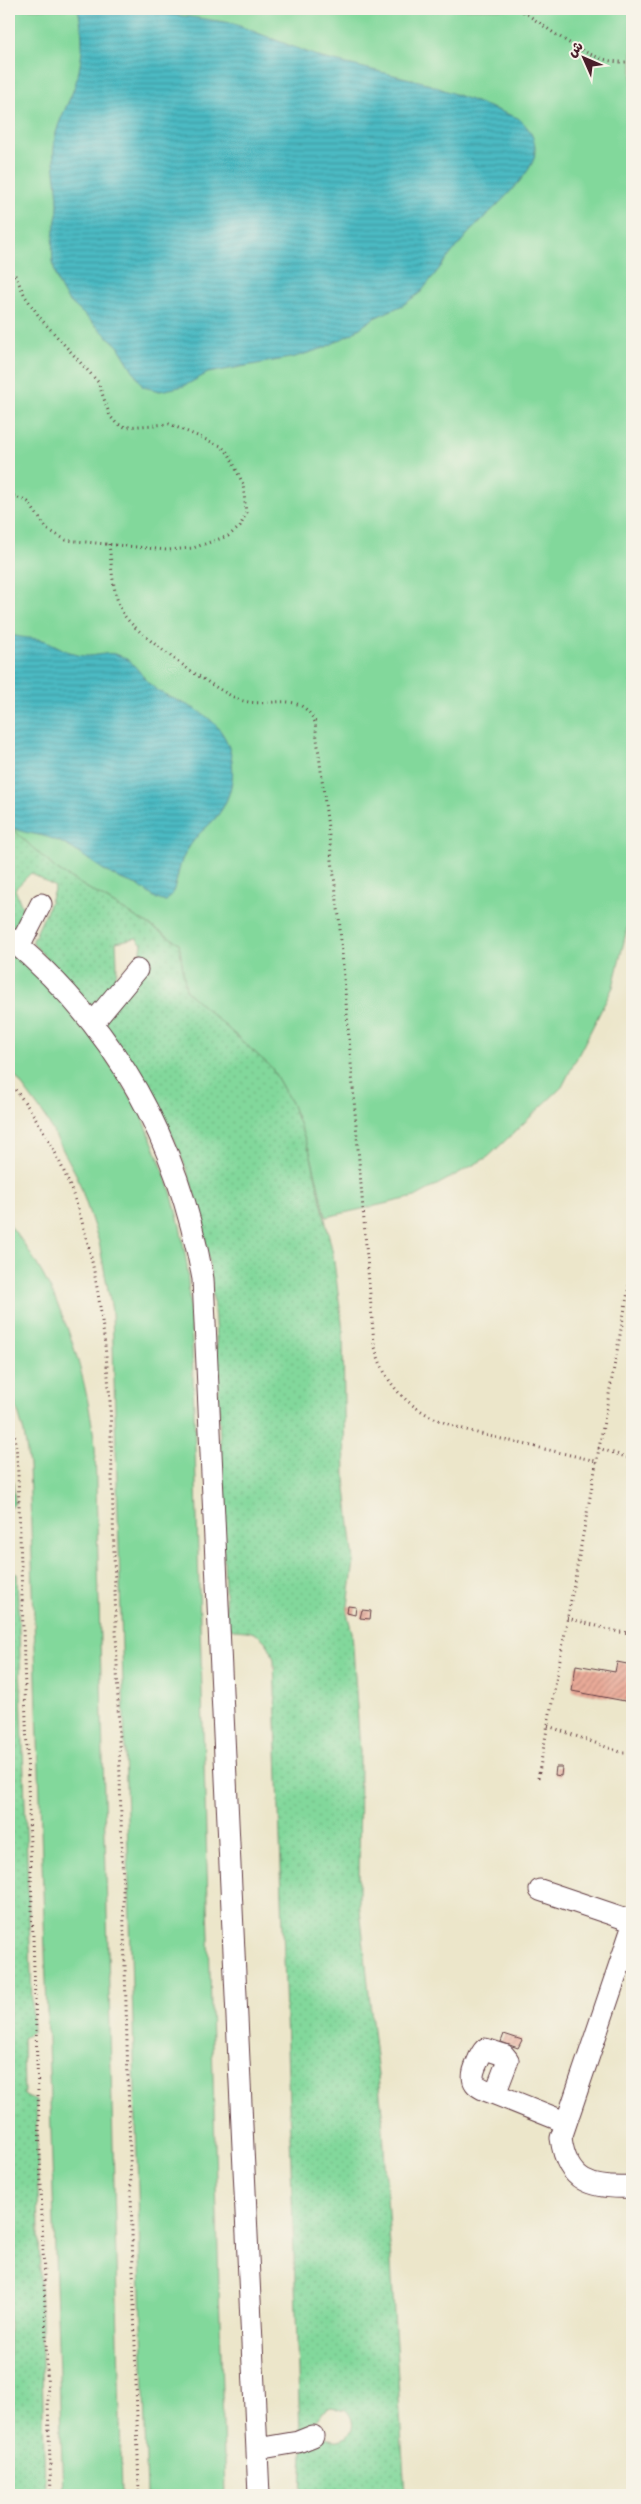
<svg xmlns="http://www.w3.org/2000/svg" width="641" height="2504" viewBox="0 0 641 2504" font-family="'Gochi Hand','Playpen Sans Arabic',sans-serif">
<defs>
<pattern id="garden-dots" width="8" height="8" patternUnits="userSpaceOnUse" patternTransform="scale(1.25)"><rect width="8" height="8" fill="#82d89b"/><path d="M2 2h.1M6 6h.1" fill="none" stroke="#72b986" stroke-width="1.8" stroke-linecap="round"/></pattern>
<pattern id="water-rules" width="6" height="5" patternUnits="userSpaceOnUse" patternTransform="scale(1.25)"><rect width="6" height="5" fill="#4bbac3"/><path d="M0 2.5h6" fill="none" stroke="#40979f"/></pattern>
<pattern id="building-hatch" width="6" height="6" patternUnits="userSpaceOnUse" patternTransform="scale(1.25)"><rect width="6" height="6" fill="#eaab99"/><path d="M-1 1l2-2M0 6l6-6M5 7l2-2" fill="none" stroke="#c08b7d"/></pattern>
</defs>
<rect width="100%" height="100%" fill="#f7f3e8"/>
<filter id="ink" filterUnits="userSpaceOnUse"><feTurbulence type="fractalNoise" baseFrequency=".02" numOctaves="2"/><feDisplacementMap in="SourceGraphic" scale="10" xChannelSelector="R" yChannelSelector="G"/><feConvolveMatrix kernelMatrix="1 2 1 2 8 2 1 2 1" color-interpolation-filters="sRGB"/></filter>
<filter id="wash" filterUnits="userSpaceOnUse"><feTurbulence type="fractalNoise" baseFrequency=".0096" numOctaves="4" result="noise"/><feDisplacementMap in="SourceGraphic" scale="20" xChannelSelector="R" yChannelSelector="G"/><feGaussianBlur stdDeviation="1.12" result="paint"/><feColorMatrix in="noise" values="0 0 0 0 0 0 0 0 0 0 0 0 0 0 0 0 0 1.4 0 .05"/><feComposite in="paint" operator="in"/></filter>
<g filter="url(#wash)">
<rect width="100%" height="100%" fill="#ece6ca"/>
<path fill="#82d89b" stroke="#667c63" d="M9,9H632V908L613,987L562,1087L488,1157L415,1197L326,1217L310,1152L291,1103L271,1067L186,991L179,943L57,870L9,826Z
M9,946L79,1016L142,1115L170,1188L180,1226L187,1265L192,1343L225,2495H147L112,1311L99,1242L77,1176L44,1115L9,1068Z
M9,1224C60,1287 85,1366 95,1445L122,2495H63L29,1466L24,1433L9,1380Z"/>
<path fill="url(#garden-dots)" stroke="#667c63" d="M9,826L57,870L179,943L186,991L271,1067L291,1103L310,1152L333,1254L343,1330L345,1479L354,1562L347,1613L352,1632L360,1751L359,1900L382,2113L405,2495H301L303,2450C309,2447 316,2441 323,2439C329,2437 333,2441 339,2440C355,2437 356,2420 346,2410L331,2407C315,2415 319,2424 300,2432L274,1661C271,1646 262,1633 246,1631C240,1630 235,1631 230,1629L226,1621C224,1552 221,1482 219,1413C216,1332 215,1254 189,1177C169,1120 137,1071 101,1023L139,963L142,944L136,938L116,942C118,981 119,980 93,1009L33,944V940L47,910L55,887L31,873L15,889L26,918L18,930L9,927Z
M9,1444L15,1503L9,1510Z
M9,1571L17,1574L33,2032L23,2038L24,2094L36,2101L45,2495H9Z"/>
<path fill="url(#water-rules)" stroke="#4a6c77" d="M78,9H134L232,23L322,58L423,82L518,118C530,128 538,141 534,158C528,180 483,217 467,235C451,253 436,273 421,292L403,305L374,318L353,333L324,348L295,357L208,373L184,386L160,391L143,387L118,346L68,300C53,281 50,255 54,231C55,222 58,214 58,205C58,180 50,159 56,133C59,121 65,110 70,98C83,69 85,39 78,9Z
M9,634C21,639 34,637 46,641C59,646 70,655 84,656C96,657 107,651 118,655C136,660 142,680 157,690C173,700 192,705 207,717C238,740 240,786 218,815C212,823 205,828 199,834C193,841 188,848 184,856C177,868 177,894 166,901C154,902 144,886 132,883C102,875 82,850 53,839C38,833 22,834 9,826Z"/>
<g id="blocks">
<path fill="url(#building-hatch)" d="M348,1606L356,1607L355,1615L347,1613Z
M362,1610L371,1611L370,1619L360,1618Z
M617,1662L632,1665L630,1702L572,1691L576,1665L615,1672Z
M556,1767H562L561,1776L555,1775Z
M504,2034L522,2040L518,2048L501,2042Z"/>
</g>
</g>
<g filter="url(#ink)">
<use href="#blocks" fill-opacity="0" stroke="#623d43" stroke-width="1"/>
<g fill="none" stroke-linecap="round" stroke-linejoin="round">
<g stroke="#623d43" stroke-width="23">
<path id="minor" d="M9,938C117,1028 178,1141 203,1279L259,2495
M19,947L41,904
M93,1023L137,970
M540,1890L632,1921
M632,1928L561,2138C567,2183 592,2189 632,2187
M485,2049L504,2055L508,2060L495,2094C477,2087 467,2084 477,2063C479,2058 481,2053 485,2049Z
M495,2094L565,2122
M257,2449L298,2442L313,2436"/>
</g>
<path stroke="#623d43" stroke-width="3" stroke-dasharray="1 4" stroke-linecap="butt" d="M519,9C549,28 595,69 632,61
M9,494L28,502L47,529L66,540L167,550L193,548L228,536L240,527L246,513L243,484L229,454L221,446L169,424L125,427L116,423L110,416L98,382L41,319L25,296L14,273
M109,544C112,567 112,595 124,615C136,634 222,696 244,701C272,708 299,689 315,722L339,917L374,1343C390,1412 445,1426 506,1440C536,1447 566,1454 596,1461
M9,1082C86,1174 101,1285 110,1401L139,2495
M9,1406L16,1443L18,1473L51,2495
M598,1448L632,1459
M567,1618L619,1632L632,1633
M548,1726L623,1753H632
M538,1778L632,1270"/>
<use href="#minor" stroke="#fff" stroke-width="21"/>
</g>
</g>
<rect width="641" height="2504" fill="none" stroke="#f7f3e8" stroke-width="30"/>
<g transform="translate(584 58) rotate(315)" stroke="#f7f3e8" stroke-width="4" paint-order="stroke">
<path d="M0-4L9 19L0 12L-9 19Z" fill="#4a1f2b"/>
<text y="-8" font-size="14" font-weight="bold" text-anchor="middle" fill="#4a1f2b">ش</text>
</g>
</svg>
